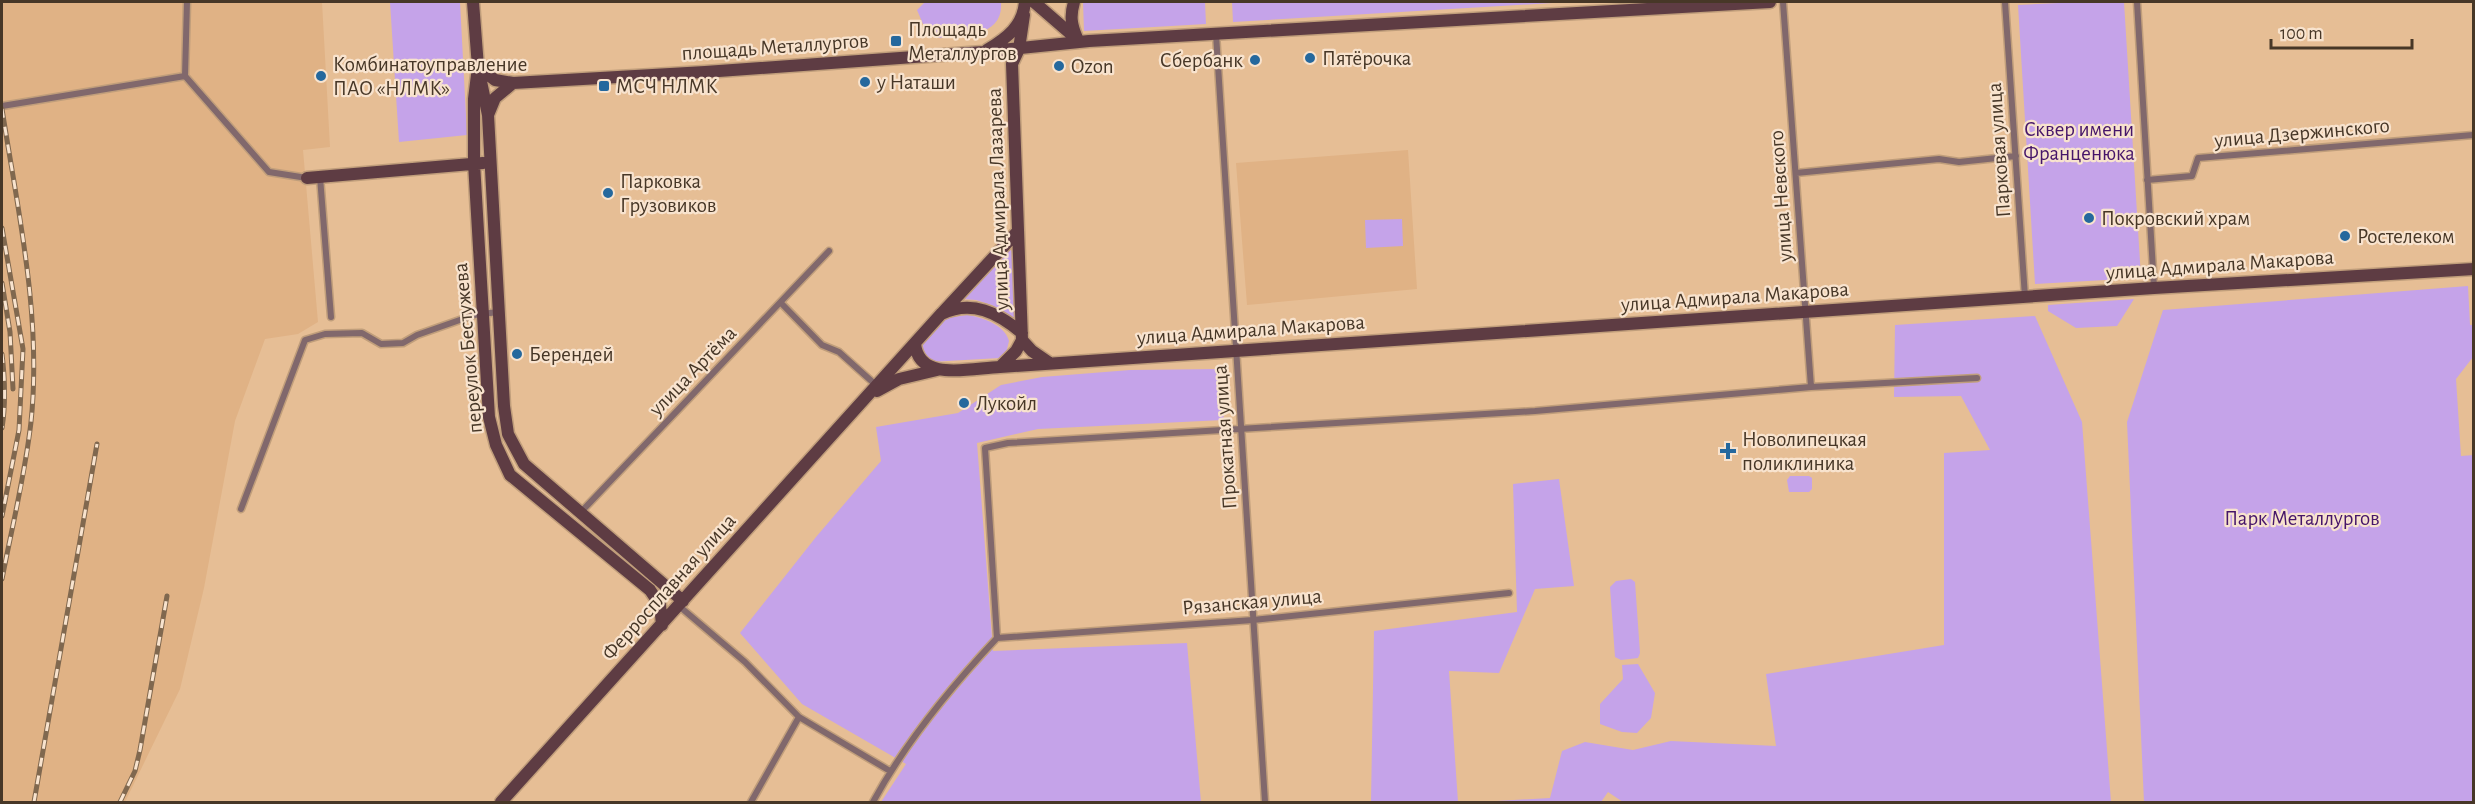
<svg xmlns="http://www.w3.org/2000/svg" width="2475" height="804" viewBox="0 0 2475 804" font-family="'Alegreya Sans',sans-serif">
<rect width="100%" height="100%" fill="#e6be95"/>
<path fill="#e0b285" d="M2,2H322L330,147L303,150L318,322L298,334L265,339L235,421L204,588L180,689L125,802H2Z
M1408,150L1417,289L1247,305L1236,163Z"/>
<path fill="#c5a3e9" d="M390,2H460L467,135L399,142Z
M925,2H1001C1004,37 963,36 938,38L923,24L917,10Z
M1083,2H1205L1206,24L1084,31Z
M1232,2H1569L1233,22Z
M2080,2H2124L2141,278L2035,284L2018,5Z
M1402,219L1403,246L1366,248L1365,220Z
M1010,250L1012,251L1017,321L992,305L976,300L962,299Z
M2468,286L2470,325H2473V357L2456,379L2461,456L2474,455L2473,802H2144L2127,422L2163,310Z
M2134,299L2117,326L2076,328L2048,311V305Z
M967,315C982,317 1005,325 1009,341L1006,353L1000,358L930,362L923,352V342L947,318Z
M2035,316L2082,422L2111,802H1623L1608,792L1601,802H1479L1550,798L1562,751L1585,742L1633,750L1671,741L1776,746L1766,674L1944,645V453L1990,450L1961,396L1894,397L1895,325Z
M1219,369L1227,397L1223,420L1038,429L977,443L993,651L1187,643L1201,802H881L906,764L802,704L740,633L816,537L881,461L876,427L958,413L1001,385L1042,377L1130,370Z
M1790,476H1809L1812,478V489L1809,492H1789L1787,480Z
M1559,479L1574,586L1535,589L1499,673L1449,671L1458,802H1366L1371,801L1374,631L1517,612L1513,484Z
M1631,579L1635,582L1640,653L1638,658L1621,660L1615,657L1610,587L1616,581Z
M1638,664L1655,693L1651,718L1637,733L1622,732L1600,724V704L1623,679L1622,665Z"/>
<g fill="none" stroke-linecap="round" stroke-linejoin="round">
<g stroke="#c09e7b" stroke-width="9">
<path id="street" d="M1783,2L1811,387
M2005,2L2025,297
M2137,2L2154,287
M1216,34L1265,802
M185,76L187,2
M2,106L185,76L269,172L307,178
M1796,173L1939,159L1959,162L2016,156
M320,177L331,317
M2147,180L2192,176L2198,158L2473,135
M781,303L822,345L839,352L877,386
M241,509L305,340L325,334L362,333L381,344L403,343L417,335L474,315L498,312
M580,513L829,251
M679,606L745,662L799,717L890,771
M997,638L1253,620L1509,593
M751,802L799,717
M873,802C905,743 950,688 997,638L985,448L1008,443L1535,411L1811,387L1977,378"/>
</g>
<g stroke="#c09e7b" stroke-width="15">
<path id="secondary" d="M473,2L478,67L488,115
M1034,2L1079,41
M1074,2C1070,16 1071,24 1077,38
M987,50C1007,38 1023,26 1025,2
M478,67L495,80L513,83L705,72L983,52L1089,41L1770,2
M478,67L474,99V163L489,417L496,445L510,475L650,590L660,605L662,625
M513,83L495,98L488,115L504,406L508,434L524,464L683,601
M307,178L483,163
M942,313L1018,231
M1022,340L1032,351L1048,362
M915,343C918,383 971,368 1000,367L1016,351L1022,340L1012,64L1019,49L1024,15
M1000,367L2154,288L2474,269
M877,391L899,379L937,370
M501,802L941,314C972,299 998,313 1022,333"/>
</g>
<use href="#street" stroke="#81686c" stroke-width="6"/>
<use href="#secondary" stroke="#5e3c43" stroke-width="12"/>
<g stroke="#80684f" stroke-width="5">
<path id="rail" d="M2,109C18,212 42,317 31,422C25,475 12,527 2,579
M2,228L23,349L19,430L2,516
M2,283L10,332L13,389
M2,354C5,379 6,403 2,428
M34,802L97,444
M120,802L135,771L140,750L167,596"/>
</g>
<use href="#rail" stroke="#f8e3ce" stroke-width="3" stroke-dasharray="9" stroke-linecap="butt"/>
</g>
<g fill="#25689d" stroke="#f8e3ce" stroke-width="2">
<rect x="890" y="35" width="12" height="12" rx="3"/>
<circle cx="1310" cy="58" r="6"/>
<circle cx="1255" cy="60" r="6"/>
<circle cx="1059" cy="66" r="6"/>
<circle cx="321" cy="76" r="6"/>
<circle cx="865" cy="82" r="6"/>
<rect x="598" y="80" width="12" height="12" rx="3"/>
<circle cx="608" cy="193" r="6"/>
<circle cx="2089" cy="218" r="6"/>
<circle cx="2345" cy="236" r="6"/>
<circle cx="517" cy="354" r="6"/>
<circle cx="964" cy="403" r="6"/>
<path d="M1725 442h6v6h6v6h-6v6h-6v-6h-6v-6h6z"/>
</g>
<g text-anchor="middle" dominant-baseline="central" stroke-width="4.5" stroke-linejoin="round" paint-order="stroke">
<g font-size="21" fill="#473727" stroke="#f8e3ce" text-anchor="start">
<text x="908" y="29">Площадь<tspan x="908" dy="24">Металлургов</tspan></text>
<text x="1322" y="58">Пятёрочка</text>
<text x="1243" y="60" text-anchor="end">Сбербанк</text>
<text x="333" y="64">Комбинатоуправление<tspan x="333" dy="24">ПАО «НЛМК»</tspan></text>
<text x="1071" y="66">Ozon</text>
<text x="877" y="82">у Наташи</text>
<text x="616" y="86">МСЧ НЛМК</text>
<text x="620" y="181">Парковка<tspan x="620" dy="24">Грузовиков</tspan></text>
<text x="2101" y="218">Покровский храм</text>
<text x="2357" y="236">Ростелеком</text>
<text x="529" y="354">Берендей</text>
<text x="976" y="403">Лукойл</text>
<text x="1742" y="439">Новолипецкая<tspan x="1742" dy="24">поликлиника</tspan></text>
</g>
<g font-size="21" fill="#473727" stroke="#f8e3ce">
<text transform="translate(775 47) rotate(-4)">площадь Металлургов</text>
<text transform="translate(2302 133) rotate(-5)">улица Дзержинского</text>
<text transform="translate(1999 150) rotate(-94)">Парковая улица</text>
<text transform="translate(1781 196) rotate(-94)">улица Невского</text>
<text transform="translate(998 199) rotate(-92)">улица Адмирала Лазарева</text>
<text transform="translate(2220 265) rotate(-4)">улица Адмирала Макарова</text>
<text transform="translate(1735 297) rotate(-4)">улица Адмирала Макарова</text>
<text transform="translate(1251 330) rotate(-4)">улица Адмирала Макарова</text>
<text transform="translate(468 348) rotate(-95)">переулок Бестужева</text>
<text transform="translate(693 371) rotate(-46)">улица Артёма</text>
<text transform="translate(1225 437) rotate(-94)">Прокатная улица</text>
<text transform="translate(669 587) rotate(-48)">Ферросплавная улица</text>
<text transform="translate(1252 602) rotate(-5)">Рязанская улица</text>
</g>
<g font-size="21" fill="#461569" stroke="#f8e3ce">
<text x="2079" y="129">Сквер имени<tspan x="2079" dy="24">Франценюка</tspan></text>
<text x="2302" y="518">Парк Металлургов</text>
</g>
</g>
<rect width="2475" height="804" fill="none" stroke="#473727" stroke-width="6"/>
<path d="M2271 39v9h141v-9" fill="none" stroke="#473727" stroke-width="3"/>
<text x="2280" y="39" font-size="18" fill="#473727" stroke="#f8e3ce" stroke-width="4.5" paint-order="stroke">100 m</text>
</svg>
